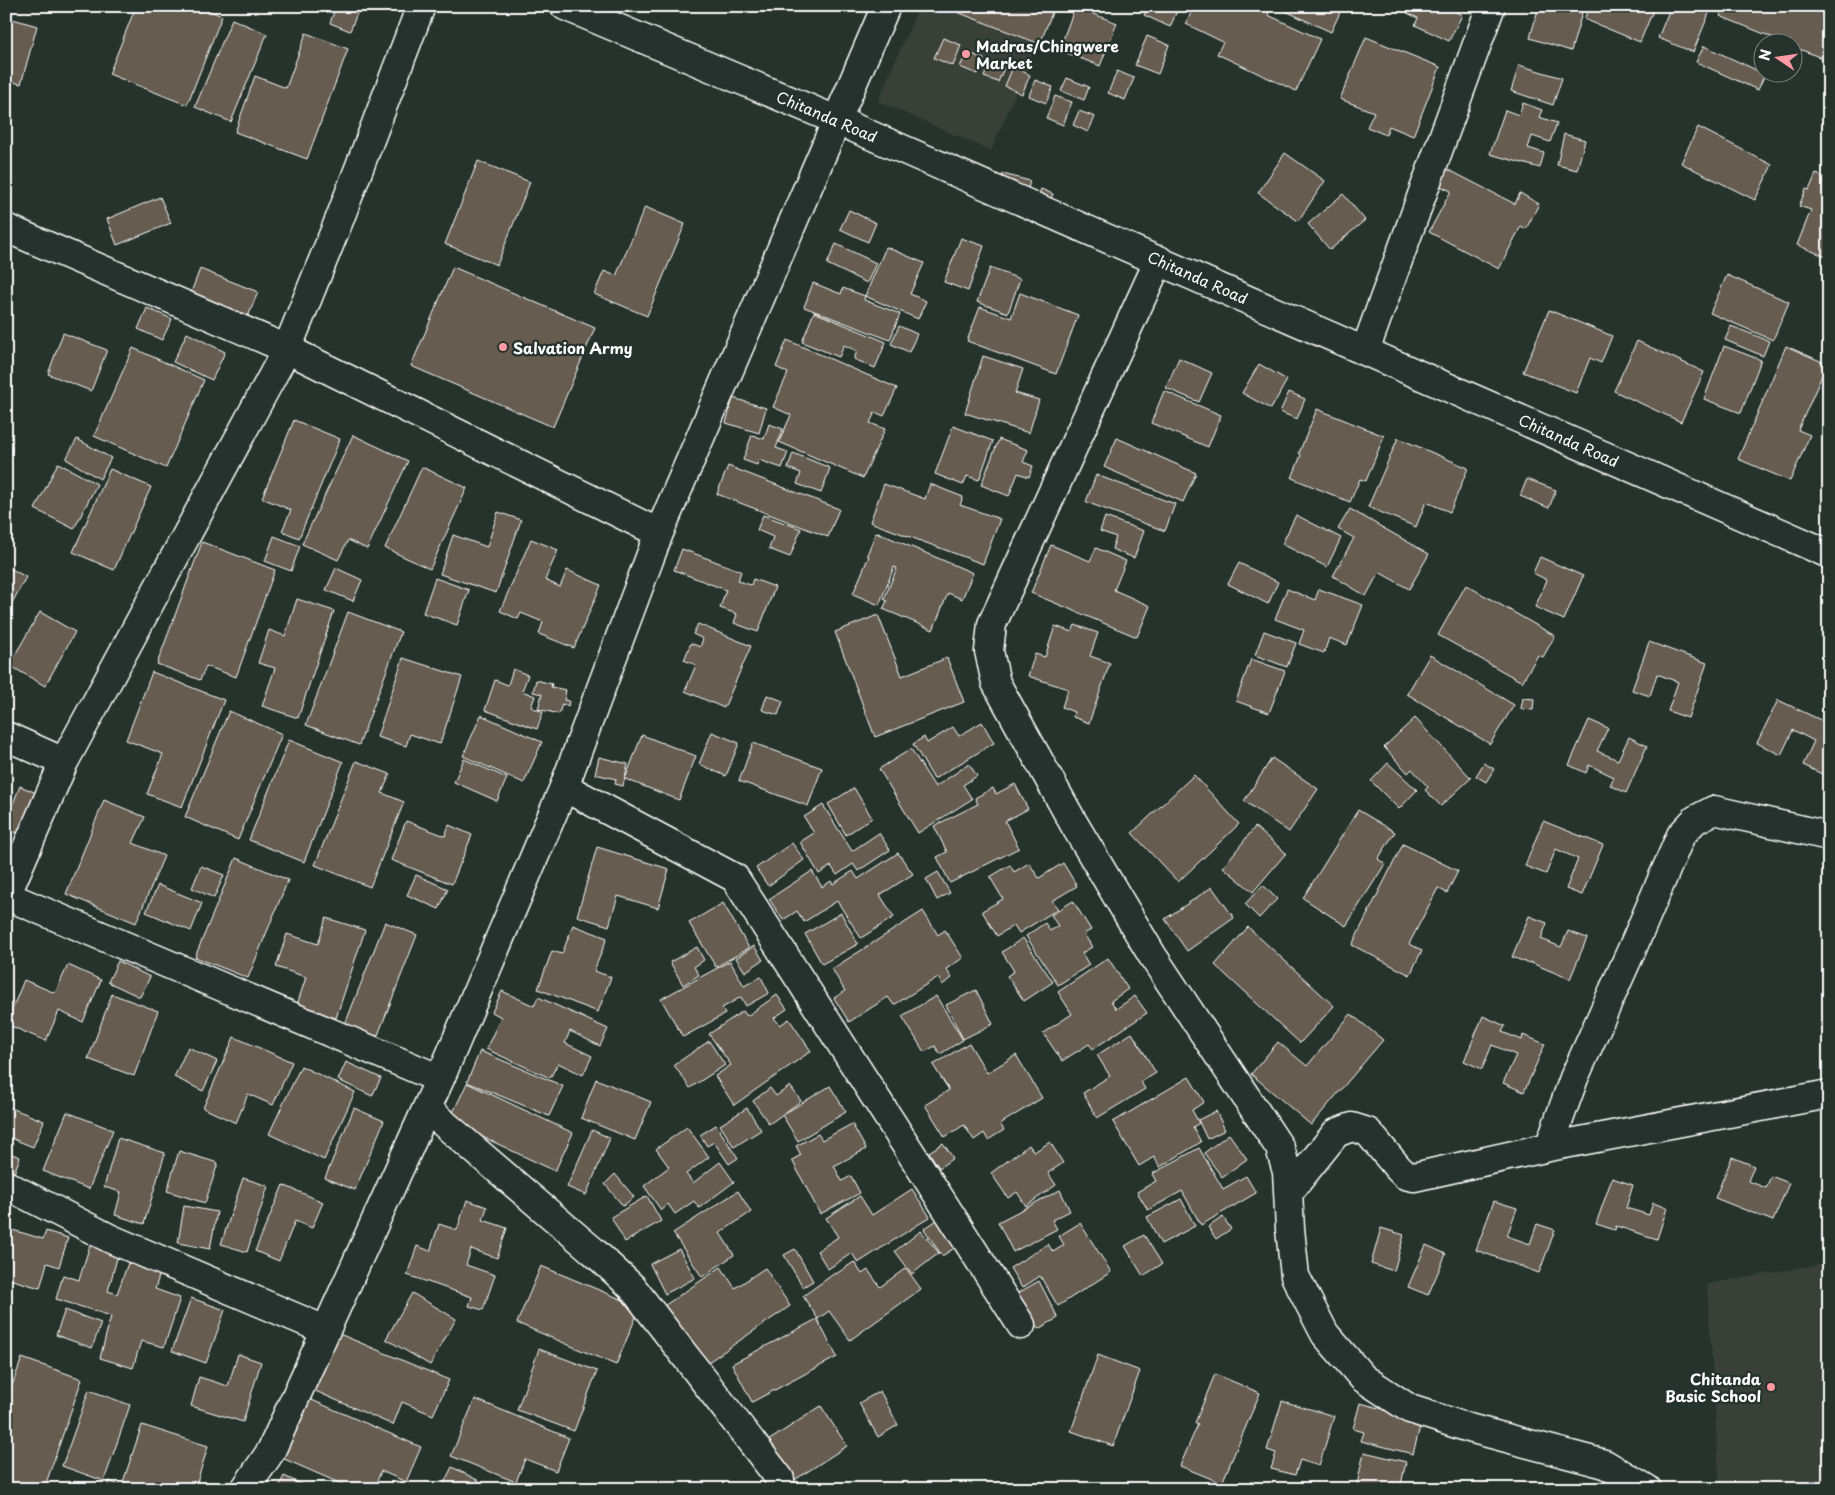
<svg xmlns="http://www.w3.org/2000/svg" width="1835" height="1495" viewBox="0 0 1835 1495" font-family="'Playpen Sans',sans-serif">
<rect width="100%" height="100%" fill="#26332d"/>
<filter id="ink" filterUnits="userSpaceOnUse"><feTurbulence type="fractalNoise" baseFrequency=".02" numOctaves="2"/><feDisplacementMap in="SourceGraphic" scale="10" xChannelSelector="R" yChannelSelector="G"/><feConvolveMatrix kernelMatrix="1 2 1 2 8 2 1 2 1" color-interpolation-filters="sRGB"/></filter>
<g filter="url(#ink)">
<path fill="#393f38" d="M919,6H1053L991,151L878,101Z
M1829,1263V1489H1720L1707,1284Z"/>
<path fill="#665c50" stroke="#fff" d="M136,6H198L222,16L187,105L109,74Z
M336,6H360L350,31L330,23Z
M959,6H1044L1053,10L1040,44L957,12Z
M1148,6H1179L1170,27L1144,15Z
M1194,6H1271L1268,15L1320,39L1296,91L1217,54L1223,42L1186,24Z
M1280,6H1343L1331,32L1279,8Z
M1410,6H1444L1462,15L1449,41L1415,25L1418,18L1407,13Z
M1539,6H1584L1571,51L1530,38Z
M1590,6H1655L1640,42L1584,19Z
M1671,6H1712L1693,52L1658,38Z
M1724,6H1815L1829,12V61L1792,46V42H1784L1720,16Z
M1075,7L1117,23L1100,66L1059,50Z
M6,17L37,26L21,84L6,80Z
M232,19L267,34L231,122L195,107Z
M306,33L348,49L307,159L235,132L255,76L286,88Z
M1147,36L1169,45L1158,74L1135,65Z
M1366,37L1440,67L1413,136L1389,126L1386,135L1367,127L1374,112L1340,99Z
M943,38L961,45L953,66L934,58Z
M1704,46L1765,74L1758,90L1696,62Z
M967,52L984,59L977,74L960,67Z
M990,62L1004,68L998,82L984,77Z
M1519,65L1562,78L1553,105L1511,91Z
M1013,67L1030,75L1022,94L1005,86Z
M1117,71L1134,78L1125,100L1108,93Z
M1067,78L1089,87L1084,100L1061,91Z
M1035,80L1053,87L1046,103L1029,96Z
M1055,96L1072,102L1063,125L1046,118Z
M1523,103L1542,110L1539,117L1557,123L1550,142L1532,136L1528,148L1544,153L1540,168L1490,154L1505,110L1519,115Z
M1079,111L1095,117L1088,132L1073,125Z
M1698,127L1772,165L1755,200L1681,163Z
M1564,134L1585,140L1577,170L1557,165Z
M1285,153L1325,181L1298,221L1258,193Z
M478,161L530,182L497,265L445,244Z
M1447,169L1515,204L1520,193L1539,204L1526,229L1521,226L1499,269L1429,232L1451,191L1438,185Z
M1003,174L1030,181L1027,192L1000,184Z
M1816,174L1829,179V214L1825,223L1829,225V258L1797,245L1811,210L1799,206L1806,189L1809,190Z
M1041,189L1053,194L1048,206L1036,202Z
M1343,194L1365,220L1330,250L1308,224Z
M160,197L171,223L117,245L107,219Z
M645,207L685,224L647,316L594,294L604,271L616,276Z
M849,210L876,223L868,242L840,229Z
M961,238L984,246L968,291L944,282Z
M836,244L876,263L867,283L827,264Z
M886,247L924,263L910,294L926,301L918,319L865,296Z
M453,267L595,328L553,427L411,366Z
M990,268L1020,279L1008,313L977,302Z
M200,269L258,292L247,319L190,295Z
M1727,275L1789,302L1773,340L1710,313Z
M813,283L841,294L843,288L865,296L864,300L900,314L890,340L804,307Z
M1020,293L1078,315L1056,374L967,341L980,307L1011,318Z
M147,308L172,319L162,340L138,329Z
M1549,310L1612,336L1601,363L1590,358L1576,393L1523,372Z
M814,312L886,342L875,368L854,359L857,351L844,345L839,357L802,342Z
M899,326L917,334L909,352L891,344Z
M1731,326L1769,341L1763,356L1725,340Z
M63,333L107,350L91,391L48,374Z
M187,333L225,352L212,380L173,362Z
M787,340L897,388L884,416L875,412L870,423L885,429L863,478L779,442L791,415L773,407L788,373L776,367Z
M1637,341L1704,372L1681,422L1614,391Z
M1724,346L1761,360L1741,413L1704,399Z
M1786,346L1827,364L1798,430L1810,435L1790,481L1738,459Z
M133,348L204,380L166,468L94,436Z
M983,356L1023,369L1015,393L1039,400L1029,433L965,413Z
M1179,358L1212,373L1199,402L1166,388Z
M1259,364L1287,380L1271,409L1242,393Z
M1164,391L1221,415L1208,447L1151,423Z
M1289,392L1305,399L1297,419L1280,412Z
M733,398L766,408L759,433L726,423Z
M1317,409L1384,436L1366,481L1360,479L1350,502L1292,478L1301,455L1299,453Z
M294,420L340,439L299,538L282,531L291,510L262,498Z
M769,424L783,429L776,448L788,452L782,468L759,460L757,465L743,460L752,435L764,439Z
M953,426L993,441L979,480L967,476L963,485L935,474Z
M353,435L408,461L367,549L348,540L338,560L302,544Z
M1117,438L1196,473L1183,502L1104,467Z
M1398,438L1468,468L1450,512L1426,502L1416,527L1368,507Z
M77,439L111,458L100,479L66,459Z
M999,439L1028,450L1023,462L1033,466L1029,477L1018,473L1009,496L981,485Z
M793,453L830,468L821,493L797,484L801,473L788,468Z
M58,463L97,484L74,529L35,509Z
M728,466L839,509L828,537L717,494Z
M422,467L467,488L430,569L385,548Z
M110,469L151,487L114,570L73,552Z
M1096,475L1175,504L1165,531L1086,502Z
M1527,479L1556,490L1549,508L1520,496Z
M884,484L925,499L930,484L963,497L960,505L1000,519L983,564L870,522Z
M1350,509L1429,554L1409,589L1379,572L1366,596L1333,576L1354,538L1338,529Z
M498,512L521,520L496,593L440,574L453,535L487,547Z
M763,515L801,529L790,557L769,549L773,537L757,530Z
M1296,515L1341,538L1327,567L1282,544Z
M1105,517L1144,531L1134,558L1112,549L1116,537L1100,531Z
M876,532L973,573L962,599L948,593L933,630L883,609L887,601L884,599L897,568L894,567L879,605L853,594L869,556L867,555Z
M274,536L300,546L291,571L265,561Z
M531,539L558,550L545,580L560,587L567,570L601,585L574,648L539,634L543,622L521,613L518,619L500,611Z
M202,542L275,570L236,677L206,666L200,680L157,664Z
M1051,545L1090,561L1096,548L1126,561L1114,590L1150,606L1137,637L1031,593Z
M682,549L741,571L738,581L751,585L753,579L775,587L758,632L734,623L737,614L720,608L726,590L674,570Z
M1540,557L1583,576L1564,620L1535,607L1547,580L1533,573Z
M1239,563L1278,582L1268,604L1228,584Z
M6,566L26,577L6,614Z
M336,568L362,580L353,601L326,590Z
M435,578L469,590L457,625L423,613Z
M1466,585L1555,636L1543,657L1538,655L1522,682L1438,635Z
M1287,589L1315,600L1319,589L1363,605L1347,645L1329,638L1324,653L1299,644L1304,630L1275,619Z
M297,599L334,611L298,718L262,706L275,668L258,663L269,630L285,636Z
M40,612L75,632L45,686L9,665Z
M348,612L401,632L359,745L306,725Z
M878,615L902,676L947,658L964,702L875,737L835,632Z
M698,624L751,646L724,708L685,691L696,665L684,660L691,643L700,647L703,639L693,634Z
M1075,625L1098,633L1090,656L1110,663L1089,723L1073,717L1074,712L1062,707L1068,689L1028,676L1035,654L1045,657L1055,626L1072,632Z
M1264,631L1296,643L1287,667L1255,655Z
M1649,642L1707,663L1688,718L1668,711L1678,682L1657,674L1650,696L1632,690Z
M1430,655L1514,705L1490,744L1407,694Z
M403,658L462,677L440,744L410,734L406,746L377,737Z
M1251,659L1285,671L1269,713L1236,701Z
M513,669L528,675L522,691L535,696L531,707L543,712L537,729L485,710L495,680L508,685Z
M152,672L224,700L182,807L147,794L163,754L126,740Z
M536,680L552,684L551,687L566,690L564,700L569,701L568,706L562,704L559,714L538,709L542,694L533,692Z
M767,695L783,701L778,715L762,710Z
M1523,698L1534,699L1533,710L1521,709Z
M1778,700L1829,724V761L1822,774L1803,765L1814,741L1793,730L1781,755L1757,743Z
M229,711L282,734L238,840L185,817Z
M481,715L542,742L524,783L463,756Z
M1415,718L1471,778L1441,806L1425,790L1428,787L1412,769L1408,773L1384,747Z
M1589,720L1608,728L1597,751L1618,760L1629,737L1647,746L1626,793L1610,785L1614,777L1589,765L1586,773L1569,765Z
M982,722L994,743L934,779L913,744L924,737L927,743L953,727L959,736Z
M712,732L739,743L726,776L699,764Z
M642,735L696,756L679,800L625,779Z
M289,740L343,762L304,862L249,840Z
M753,743L822,768L808,806L739,781Z
M911,749L935,787L969,764L977,776L963,785L972,799L918,833L879,769Z
M599,757L628,764L623,786L615,784L616,779L595,774Z
M1272,758L1318,789L1289,832L1244,801Z
M464,759L507,778L497,801L454,782Z
M356,761L390,774L382,793L404,802L370,887L315,865Z
M1388,763L1417,790L1399,809L1371,781Z
M1484,763L1494,769L1486,782L1476,776Z
M1194,775L1239,824L1178,882L1132,833Z
M1015,784L1028,809L1005,821L1019,848L950,883L937,857L947,852L934,826L978,804L975,798L993,788L996,794Z
M20,786L41,795L24,836L6,828V821Z
M854,788L872,818L846,835L828,804Z
M104,800L145,817L133,843L164,856L136,923L66,894Z
M823,805L852,851L879,833L890,850L858,871L853,864L837,875L831,866L819,874L800,842L814,833L804,817Z
M1358,810L1395,832L1378,859L1385,864L1346,926L1303,898Z
M406,821L445,836L449,825L472,835L452,884L391,860Z
M1543,821L1603,845L1582,895L1566,889L1578,859L1556,849L1546,874L1525,866Z
M1255,827L1286,853L1253,892L1223,867Z
M792,843L804,860L768,886L756,868Z
M1403,844L1458,871L1447,893L1438,888L1409,944L1422,950L1410,975L1352,945Z
M597,847L669,869L658,908L618,896L609,926L577,916Z
M898,853L913,874L880,895L894,917L861,938L837,901L804,922L797,911L783,920L769,899L812,871L822,887L831,881L833,884L853,871L858,879Z
M236,858L288,880L248,978L195,957Z
M1029,863L1039,878L1063,863L1077,886L1052,901L1058,909L1019,933L1014,925L997,936L982,911L1003,899L990,877L1010,865L1014,872Z
M201,866L224,875L214,898L192,888Z
M938,872L950,893L937,900L926,879Z
M416,875L448,889L439,909L407,895Z
M158,885L202,903L191,931L146,912Z
M1263,885L1277,899L1259,918L1245,904Z
M1212,887L1234,918L1187,951L1165,919Z
M1073,901L1091,930L1084,934L1092,947L1082,953L1089,965L1058,985L1026,936L1045,923L1050,931L1058,926L1051,915Z
M723,903L749,948L716,967L689,923Z
M923,911L938,935L945,930L963,958L946,969L952,978L942,985L938,977L894,1005L888,997L849,1022L834,998L845,991L832,969Z
M841,913L858,944L822,964L805,934Z
M1529,916L1547,923L1541,939L1561,947L1568,931L1587,938L1570,979L1529,962L1528,963L1512,957Z
M326,918L365,930L336,1018L297,1005L306,977L276,967L287,934L318,944Z
M385,922L417,935L376,1040L344,1027Z
M573,925L607,938L594,971L611,977L598,1012L538,989L552,951L562,954Z
M1248,927L1334,1006L1300,1043L1215,965Z
M1023,938L1053,982L1024,1001L1007,976L1014,971L1002,952Z
M754,946L763,960L745,972L736,958Z
M697,947L704,960L694,967L699,975L683,985L670,962Z
M1108,958L1128,989L1111,1001L1116,1009L1135,996L1147,1013L1093,1049L1089,1044L1062,1061L1043,1033L1072,1014L1058,992Z
M118,961L150,977L140,997L108,982Z
M730,961L744,986L761,977L769,993L746,1006L741,997L722,1008L725,1014L683,1037L661,999Z
M68,965L101,980L83,1022L59,1011L46,1041L6,1024L24,980L55,993Z
M976,990L993,1024L963,1039L946,1005Z
M502,991L534,1006L538,997L608,1029L600,1046L570,1031L565,1043L592,1056L583,1075L558,1063L550,1078L486,1049L501,1017L492,1012Z
M112,994L158,1011L134,1076L88,1059Z
M777,995L787,1009L774,1018L780,1025L789,1019L811,1051L734,1105L715,1076L731,1065L709,1034L743,1011L747,1016Z
M936,996L963,1040L940,1054L935,1046L924,1052L902,1016Z
M1351,1014L1383,1040L1311,1125L1251,1074L1278,1042L1307,1066Z
M1483,1016L1505,1026L1502,1032L1522,1040L1523,1035L1545,1044L1524,1092L1503,1083L1516,1055L1492,1045L1482,1069L1464,1061Z
M1132,1033L1156,1073L1141,1082L1145,1089L1097,1118L1083,1093L1110,1076L1097,1055Z
M234,1037L292,1062L273,1105L248,1094L236,1123L203,1108Z
M709,1041L725,1065L690,1088L674,1065Z
M969,1043L987,1073L1016,1055L1042,1098L1000,1124L1004,1130L988,1140L984,1133L974,1140L964,1125L945,1137L925,1105L949,1090L933,1065Z
M188,1047L217,1061L203,1091L174,1077Z
M480,1051L563,1086L549,1116L467,1082Z
M346,1062L381,1078L372,1096L338,1080Z
M301,1066L355,1092L324,1160L269,1134Z
M1189,1077L1204,1102L1192,1110L1199,1123L1193,1127L1201,1142L1160,1167L1154,1157L1139,1166L1113,1122Z
M596,1079L651,1102L635,1140L581,1118Z
M467,1083L573,1133L555,1171L449,1121Z
M790,1086L801,1101L769,1124L753,1101L770,1088L776,1096Z
M830,1086L846,1112L798,1141L782,1115Z
M6,1106L44,1121L33,1147L6,1136Z
M354,1108L384,1121L355,1190L325,1178Z
M747,1108L761,1130L734,1147L720,1125Z
M1216,1111L1225,1130L1207,1139L1198,1120Z
M67,1112L113,1130L89,1189L43,1171Z
M852,1124L866,1149L834,1166L842,1181L851,1176L860,1193L820,1214L792,1160L801,1155L796,1146L818,1134L822,1140Z
M716,1125L738,1158L729,1164L714,1142L707,1146L700,1135Z
M687,1127L709,1157L686,1174L693,1183L720,1162L734,1182L699,1208L694,1201L675,1214L668,1204L661,1210L644,1186L669,1167L656,1149Z
M592,1130L610,1138L586,1195L567,1187Z
M1229,1134L1247,1159L1222,1177L1204,1153Z
M118,1138L165,1153L144,1224L115,1215L121,1192L104,1187Z
M1050,1142L1063,1163L1048,1173L1056,1185L1026,1206L1017,1192L1008,1198L991,1173L1029,1145L1034,1152Z
M943,1143L953,1158L939,1168L929,1152Z
M1199,1148L1223,1189L1246,1176L1256,1193L1201,1225L1182,1191L1148,1210L1137,1192L1156,1181L1152,1174Z
M179,1151L218,1163L205,1203L167,1191Z
M6,1152L20,1157L13,1176L6,1173Z
M1732,1157L1754,1166L1748,1181L1766,1188L1771,1176L1789,1183L1773,1221L1715,1198Z
M615,1174L634,1197L623,1206L605,1184Z
M243,1178L268,1186L247,1252L221,1244Z
M1612,1178L1633,1185L1626,1208L1649,1215L1653,1203L1667,1208L1657,1239L1616,1226L1615,1230L1596,1224Z
M283,1185L323,1202L312,1228L295,1221L279,1261L255,1251Z
M912,1189L930,1217L858,1263L852,1253L828,1269L817,1251L838,1237L826,1218L860,1196L872,1215Z
M1060,1190L1070,1211L1052,1220L1057,1229L1013,1252L998,1222Z
M738,1191L751,1212L720,1233L734,1255L702,1277L673,1233Z
M647,1196L661,1221L625,1242L611,1217Z
M1181,1199L1195,1226L1161,1244L1147,1217Z
M467,1200L487,1207L483,1220L507,1228L497,1258L471,1249L466,1265L495,1275L483,1310L469,1306L472,1297L407,1275L417,1246L430,1251L439,1224L457,1230Z
M1494,1201L1517,1208L1507,1236L1530,1244L1537,1224L1555,1230L1539,1273L1476,1250Z
M184,1206L217,1212L210,1249L178,1243Z
M1223,1217L1231,1229L1216,1239L1208,1227Z
M937,1220L956,1247L942,1256L924,1229Z
M1080,1223L1111,1272L1058,1306L1040,1276L1022,1288L1010,1268L1048,1244L1053,1252L1064,1245L1059,1236Z
M6,1228L43,1239L46,1231L68,1238L59,1267L47,1263L40,1288L9,1279L6,1289Z
M1381,1228L1404,1235L1394,1271L1371,1264Z
M921,1231L939,1253L912,1274L895,1251Z
M1144,1235L1162,1264L1143,1276L1125,1246Z
M91,1242L119,1251L108,1291L117,1294L128,1263L160,1273L155,1289L180,1298L164,1347L141,1341L133,1368L100,1358L111,1316L56,1299L63,1275L79,1280Z
M1426,1245L1446,1254L1428,1295L1408,1287Z
M679,1249L695,1278L665,1294L650,1264Z
M795,1249L813,1281L803,1287L784,1255Z
M854,1262L862,1274L868,1270L880,1287L906,1268L921,1289L850,1340L829,1311L818,1319L803,1296L835,1273L836,1274Z
M541,1266L640,1307L616,1365L517,1323Z
M721,1267L735,1288L765,1268L790,1306L701,1367L661,1308Z
M1039,1281L1058,1318L1038,1329L1018,1293Z
M412,1293L456,1319L430,1365L386,1339Z
M191,1298L225,1310L206,1363L172,1351Z
M65,1310L101,1323L92,1348L56,1335Z
M817,1319L837,1357L752,1402L732,1364Z
M337,1333L449,1380L433,1415L402,1402L393,1425L313,1390Z
M539,1349L597,1371L574,1431L517,1410Z
M238,1354L261,1362L243,1422L191,1406L199,1377L228,1386Z
M1098,1355L1140,1371L1113,1446L1071,1431Z
M22,1358L82,1379L44,1489H6V1402Z
M1215,1374L1260,1393L1222,1483L1180,1466L1198,1424L1195,1423Z
M89,1390L130,1405L104,1481L62,1466Z
M880,1391L898,1425L878,1437L859,1403Z
M307,1398L421,1447L406,1482L381,1471L374,1489H353L282,1458Z
M475,1399L569,1438L556,1471L525,1459L516,1482L451,1456Z
M1282,1401L1334,1416L1319,1466L1300,1460L1295,1475L1271,1469L1276,1453L1267,1450Z
M1360,1403L1422,1419L1413,1454L1361,1441L1364,1432L1353,1429Z
M821,1406L847,1446L793,1481L768,1441Z
M142,1425L208,1446L195,1489H143L123,1482Z
M1364,1452L1406,1462L1400,1489H1356Z
M452,1467L495,1489H441Z
M284,1476L312,1489H278Z
M109,1481L130,1489H106Z
M1003,1482L1016,1489H1000Z"/>
<g fill="none" stroke-linecap="round" stroke-linejoin="round">
<g stroke="#fff" stroke-width="31">
<path id="minor" d="M565,6L836,120L1829,554
M6,228L287,349L659,533
M1159,260L992,624L989,651L996,683L1074,824L1152,955L1280,1148L1287,1172L1290,1229L1295,1276L1325,1334L1363,1378L1410,1409L1469,1428L1605,1464L1647,1489
M1365,351L1491,6
M6,736L64,762
M564,787L735,878L1021,1325
M6,896L64,762L287,349L340,218L421,6
M7,896L440,1079
M427,1109L593,1251L632,1287L780,1479
M1549,1147L1574,1078L1632,949L1681,835L1695,820L1714,810L1829,836
M6,1185L111,1239L325,1330
M1289,1192L1336,1133L1352,1127L1368,1132L1398,1168L1405,1175L1414,1177L1549,1147L1829,1094
M245,1489L271,1451L440,1079L564,787L659,533L886,6"/>
</g>
<use href="#minor" stroke="#26332d" stroke-width="28"/>
</g>
</g>
<g fill="#ff9aa2" stroke="#26332d" stroke-width="2">
<circle cx="966" cy="54" r="5"/>
<circle cx="503" cy="347" r="5"/>
<circle cx="1771" cy="1387" r="5"/>
</g>
<g text-anchor="middle" dominant-baseline="central" stroke-width="4.5" stroke-linejoin="round" paint-order="stroke">
<g font-size="15" font-weight="bold" fill="#fff" stroke="#26332d" text-anchor="start">
<text x="976" y="45">Madras/Chingwere<tspan x="976" dy="17">Market</tspan></text>
<text x="513" y="347">Salvation Army</text>
<text x="1761" y="1378" text-anchor="end">Chitanda<tspan x="1761" dy="17">Basic School</tspan></text>
</g>
<g font-size="15" fill="#fff" stroke="#26332d">
<text transform="translate(827 116) rotate(23)">Chitanda Road</text>
<text transform="translate(1198 277) rotate(24)">Chitanda Road</text>
<text transform="translate(1569 440) rotate(24)">Chitanda Road</text>
</g>
</g>
<rect width="1835" height="1495" fill="none" stroke="#26332d" stroke-width="25"/>
<rect x="12" y="12" width="1810" height="1470" fill="none" stroke="#fff" stroke-width="2" filter="url(#ink)"/>
<g transform="translate(1778 58) rotate(283)"><circle r="24" fill="#26332d" stroke="#7d8581"/>
<path d="M0-4L9 19L0 12L-9 19Z" fill="#ff9aa2"/>
<text y="-8" font-size="14" font-weight="bold" text-anchor="middle" fill="#ffffff">N</text>
</g>
</svg>
